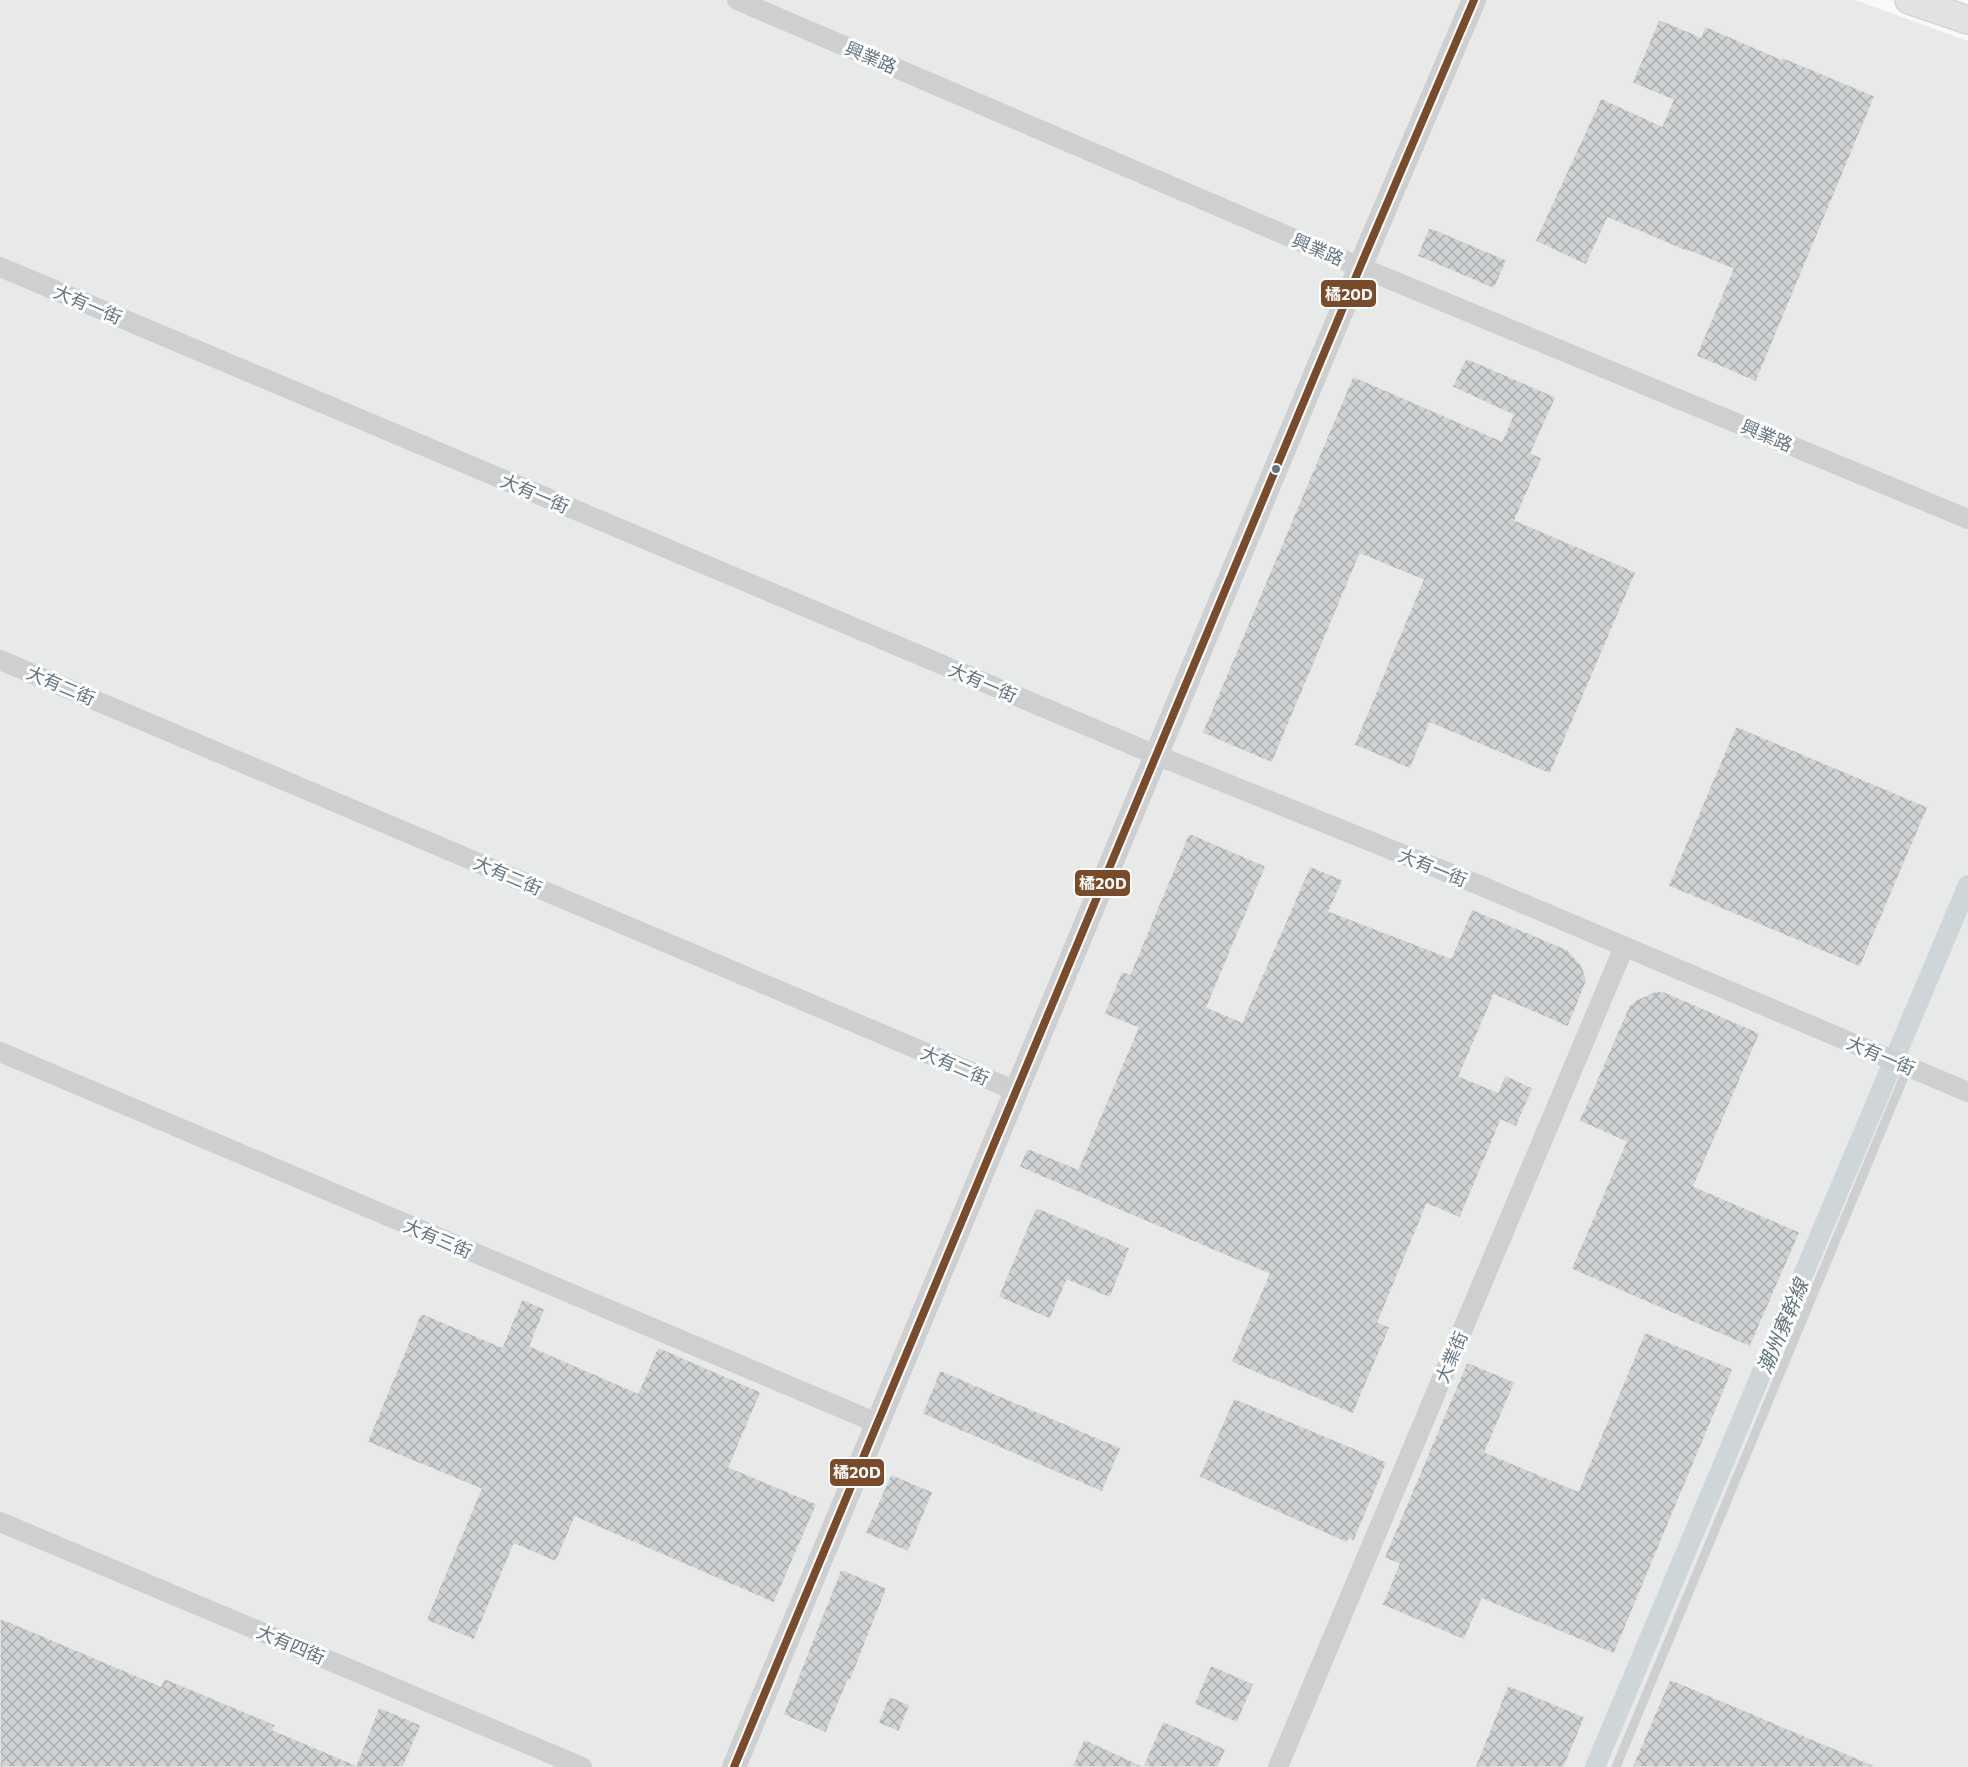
<svg xmlns="http://www.w3.org/2000/svg" width="1968" height="1767" viewBox="0 0 1968 1767" font-family="Commissioner,'Noto Sans TC',sans-serif">
<defs>
<pattern id="building-cross-hatch" width="8" height="8" patternUnits="userSpaceOnUse" patternTransform="scale(1.5)"><rect width="8" height="8" fill="#d0d2d3"/><path d="M0 0l8 8M0 8l8-8" fill="none" stroke="#acafb1"/></pattern>
</defs>
<rect width="100%" height="100%" fill="#f9f9f9"/>
<path fill="#e8e9e9" d="M0,0H1855L1968,41V1767H0Z"/>
<g fill="none" stroke-linecap="round" stroke-linejoin="round">
<path stroke="#ced6d9" stroke-width="20" d="M1595,1767L1968,885"/>
</g>
<path fill="url(#building-cross-hatch)" stroke="#e8e8e8" stroke-width="1.5" d="M1659,19L1701,37L1705,26L1781,59L1782,57L1875,96L1756,382L1696,356L1733,269L1689,251L1688,252L1608,218L1586,265L1535,241L1601,98L1662,126L1673,100L1632,83Z
M1429,227L1507,260L1494,289L1417,256Z
M1466,358L1556,397L1531,453L1542,458L1515,520L1636,572L1550,774L1430,723L1410,769L1354,745L1423,580L1360,554L1272,763L1202,733L1353,376L1502,441L1513,415L1452,387Z
M1736,726L1928,807L1860,967L1668,886Z
M1189,833L1266,866L1207,1007L1242,1022L1310,866L1343,880L1329,911L1451,958L1472,909L1568,950L1582,966L1587,980L1568,1027L1494,995L1459,1076L1498,1092L1505,1075L1533,1088L1516,1127L1501,1120L1460,1218L1427,1204L1378,1322L1390,1327L1353,1414L1231,1362L1269,1274L1019,1167L1027,1148L1078,1169L1138,1028L1104,1014L1122,971L1130,974Z
M1655,991L1665,992L1760,1033L1694,1186L1800,1232L1750,1347L1571,1269L1626,1142L1579,1121L1629,1006L1636,1000Z
M1036,1207L1130,1248L1110,1298L1067,1280L1050,1319L998,1297Z
M522,1299L545,1309L530,1346L638,1393L658,1347L761,1392L729,1467L817,1504L774,1603L575,1517L556,1562L514,1544L474,1640L426,1620L481,1489L367,1442L421,1313L502,1347Z
M1645,1332L1733,1369L1614,1654L1482,1599L1464,1640L1382,1605L1399,1564L1384,1558L1467,1362L1515,1382L1485,1452L1578,1491Z
M940,1370L1121,1448L1102,1492L922,1414Z
M1234,1398L1387,1462L1354,1541L1349,1539L1347,1543L1199,1477Z
M891,1474L933,1492L908,1552L865,1533Z
M841,1569L887,1588L850,1681L848,1680L826,1733L783,1715Z
M0,1618L161,1686L164,1678L276,1725L273,1730L356,1765L379,1707L421,1725L403,1767H0Z
M1211,1665L1254,1684L1237,1723L1194,1704Z
M1670,1679L1878,1767H1632Z
M1508,1685L1585,1717L1564,1767H1475Z
M889,1696L910,1705L899,1732L878,1723Z
M1163,1721L1226,1749L1218,1767H1072L1084,1739L1143,1766Z"/>
<g fill="none" stroke-linecap="round" stroke-linejoin="round">
<g stroke="#d5d6d7" stroke-width="30">
<path id="secondary" d="M1909,0L1968,20"/>
</g>
<path stroke="#cecfd0" stroke-width="9" d="M1616,1767L1908,1067"/>
<path stroke="#cecfd0" stroke-width="20" d="M737,0L1360,267L1968,519
M0,267L1156,755L1484,887L1968,1092
M0,660L1016,1091
M0,1052L877,1423
M0,1522L582,1767
M1278,1767L1624,947"/>
<path stroke="#cecfd0" stroke-width="24" d="M734,1767L1360,267L1474,0"/>
<use href="#secondary" stroke="#e1e2e2" stroke-width="27"/>
<g stroke="#fff" stroke-width="12">
<path id="bus-1" d="M734,1767L1360,267L1474,0"/>
</g>
<use href="#bus-1" stroke="#7a4b2a" stroke-width="8"/>
</g>
<circle fill="#657683" stroke="#fff" stroke-width="2" cx="1276" cy="469" r="5"/>
<g text-anchor="middle" dominant-baseline="central" stroke-width="6" stroke-linejoin="round" paint-order="stroke">
<g font-size="18" fill="#657683" stroke="#fff">
<text transform="translate(871 57) rotate(23)">興業路</text>
<text transform="translate(1318 249) rotate(23)">興業路</text>
<text transform="translate(88 304) rotate(23)">大有一街</text>
<text transform="translate(1767 435) rotate(23)">興業路</text>
<text transform="translate(535 493) rotate(23)">大有一街</text>
<text transform="translate(983 682) rotate(23)">大有一街</text>
<text transform="translate(61 685) rotate(23)">大有二街</text>
<text transform="translate(1433 867) rotate(22)">大有一街</text>
<text transform="translate(508 875) rotate(23)">大有二街</text>
<text transform="translate(1881 1055) rotate(23)">大有一街</text>
<text transform="translate(955 1065) rotate(23)">大有二街</text>
<text transform="translate(438 1238) rotate(23)">大有三街</text>
<text transform="translate(1451 1357) rotate(-67)">大業街</text>
<text transform="translate(291 1644) rotate(23)">大有四街</text>
</g>
<g font-size="20" font-style="italic" fill="#60757c" stroke="#fff">
<text transform="translate(1782 1326) rotate(-67)">潮州寮幹線</text>
</g>
</g>
<g stroke="#fff" stroke-width="2">
<rect x="1320" y="279" width="57" height="29" rx="6" fill="#7a4b2a"/>
<rect x="1074" y="869" width="57" height="28" rx="6" fill="#7a4b2a"/>
<rect x="829" y="1458" width="56" height="29" rx="6" fill="#7a4b2a"/>
</g>
<g font-size="16" text-anchor="middle" font-weight="bold" fill="#fff">
<text x="1349" y="300">橘20D</text>
<text x="1103" y="889">橘20D</text>
<text x="857" y="1478">橘20D</text>
</g>
</svg>
